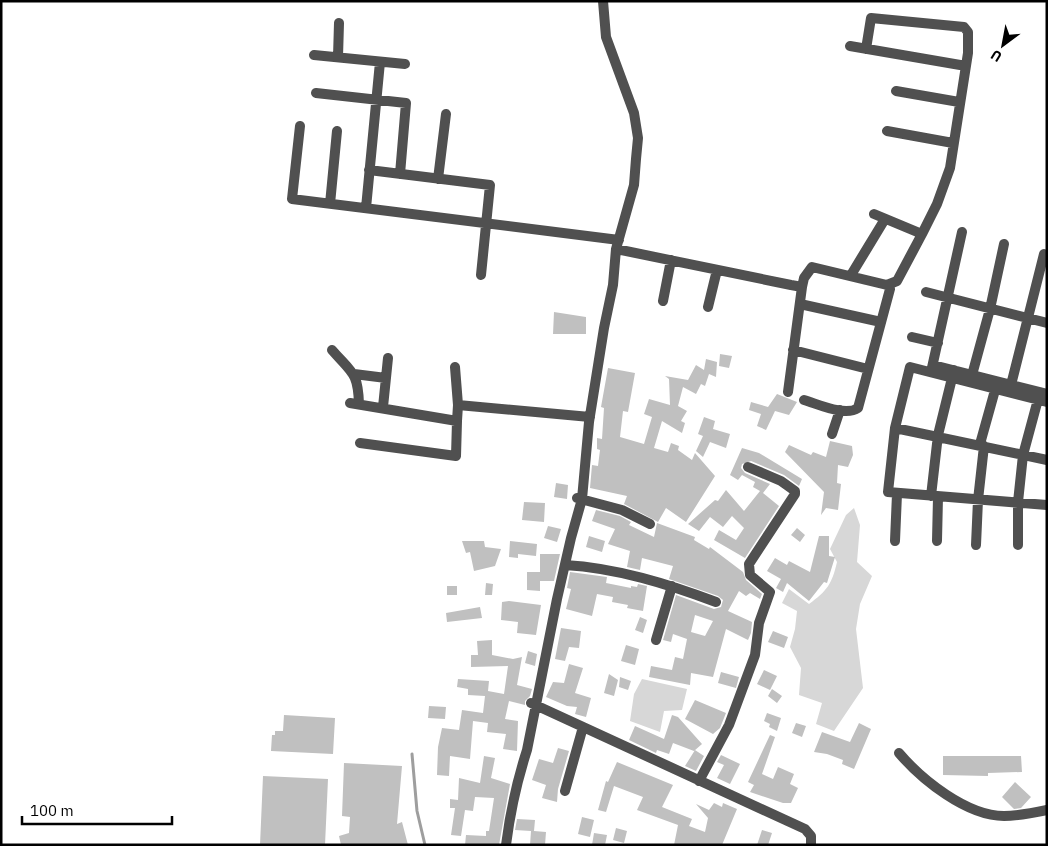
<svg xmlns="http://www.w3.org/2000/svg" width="1048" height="846" viewBox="0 0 1048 846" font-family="'IBM Plex Sans',sans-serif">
<rect width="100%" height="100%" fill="#fff"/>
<path fill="#d7d7d7" d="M854,508L860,525L857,562L872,576L860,604L856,629L863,688L834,731L816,724L822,703L799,695L801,668L790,647L795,629L797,611L782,603L789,589L809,604C827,591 832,584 837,562L830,549L846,515Z
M642,679L687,689L682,710L664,711L660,732L630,721L634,694Z"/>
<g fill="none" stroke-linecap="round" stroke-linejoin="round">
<path stroke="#9e9e9e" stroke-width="3" d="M412,754L417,811L425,845"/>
</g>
<path fill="#c0c0c0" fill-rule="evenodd" d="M554,312L586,317V334H553Z
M720,354L732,356L729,368L719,366Z
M706,359L717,362L716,377L709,374L705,386L701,384L696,394L683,387L678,406L687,411L681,421L685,423L682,433L662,421L654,448L668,452L671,443L679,446L678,450L692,460L695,453L715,476L686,522L666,508L658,522L624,504L627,496L590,488L592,465L598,466L600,450L597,449V438L602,439L604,408L601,407L608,368L635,373L628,412L623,411L620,437L644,444L652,417L644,414L649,399L670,405L669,379L665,376L688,380L696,365L704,370Z
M777,394L797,402L789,415L775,411L766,430L757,426L761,414L749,410L751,402L768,407Z
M704,417L715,421L713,429L730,434L726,448L710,442L703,457L696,451L703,436L698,434Z
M830,441L852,446L853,455L848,467L838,465L837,483L841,484L838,510L826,508L821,515L824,492L785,452L789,445L811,455L813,452L826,457Z
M742,448L759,453L802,479L799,486L784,475L751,461L742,464L741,468L745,473L770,484L763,493L779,506L745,558L714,540L719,530L736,540L744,528L732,516L723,527L710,517L699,531L688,524L715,500L718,501L726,490L744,511L760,491L753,487L755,482L742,475L738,480L730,475Z
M556,483L568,485L567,499L554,497Z
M524,502L545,503L544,522L522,520Z
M596,510L620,516L631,522L629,525L654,537L657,523L695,537L694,540L709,549L710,547L743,572L746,580L762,594L760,599L750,593L746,596L739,591L728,611L752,622L751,633L748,640L726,629L713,677L691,673L690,685L649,677L651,666L672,670L675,657L683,659L687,639L673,634L671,642L663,640L676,595L714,609L721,607L723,600L718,596L669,579L673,566L642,558L640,570L627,567L630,551L608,544L615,529L592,521ZM695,615L713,621L705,636L691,632Z
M548,526L561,529L557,542L544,538Z
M797,528L805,535L800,542L791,535Z
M589,536L605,541L602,552L586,547Z
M819,536H829V556L835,557L827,583L824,582L809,601L787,583L783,592L776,588L781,579L767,571L775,558L787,565L789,561L810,572Z
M462,541H484L485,547L501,549L495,566L474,571L470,552L466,553Z
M510,541L537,544L536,556L518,554V558L509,557Z
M540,554H560L554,581H540V591L527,590V572H540Z
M570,572L607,577L606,583L631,588V586L637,587L638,584L647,586L643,611L627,608L628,605L612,602L613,597L597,594L592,616L566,609L571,589L567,588Z
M486,583L493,584L492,595H485Z
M447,586H457V595H447Z
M509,601L541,605L536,635L517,633L518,622L501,620L502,602Z
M480,607L482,618L447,622L446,613Z
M640,617L647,620L643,633L635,630Z
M561,628L581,631L579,648L569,647L565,661L555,659Z
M773,631L788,637L784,648L768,642Z
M492,640V655L513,659L522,657L517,685L532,689L530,696L525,701V705L509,701L505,719L518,721L517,751L503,749L506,734L487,732L488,723L473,721L470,759L450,756L449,776L437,775L438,747L442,728L459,730L462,710L483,713L485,696L468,695V689L457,687L458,679L489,681L488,691L504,694L508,666L471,667V655H478L477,641Z
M626,645L639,649L635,665L621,661Z
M528,651L537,654L535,666L525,663Z
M569,664L583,668L575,693L591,698L586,717L575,714L577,707L567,706L546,697L553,682L564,683Z
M764,670L777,676L770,690L757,684Z
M721,672L739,677L736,688L718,683Z
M609,674L618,680L614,696L604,693Z
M620,677L631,681L628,690L619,687Z
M772,689L782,696L777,703L768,696Z
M695,700L726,713L720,728L713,734L685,719Z
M429,706L446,707L445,719L428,718Z
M767,713L781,718L777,731L769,727L770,724L764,721Z
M284,715L335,718L333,754L271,751L272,735H275V731H283Z
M672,715L678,717L702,744L694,751L673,743L669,754L657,750L656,753L629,740L635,726L664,739Z
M796,723L806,726L802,737L792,733Z
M859,723L871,729L854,769L842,764L843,760L827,754L814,752L822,732L850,742Z
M770,735L775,737L762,774L773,779L778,767L794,774L790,784L798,788L791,803H783L750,792L754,785L748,782Z
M558,748L569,751L558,789L557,802L542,798L546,785L532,780L539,759L553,763Z
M695,750L704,756L696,771L685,766Z
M721,755L740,764L730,784L717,778L724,765L717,762Z
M484,756L495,758L491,778L510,784L499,845H465L466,835L486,836V831H489L494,798L475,797L473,811L465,810L461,836L451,835L455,808H450V799L458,800L459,778L480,783Z
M943,756H1021L1022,772L988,773V776L943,775Z
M617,762L673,785L662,807L692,819L689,826L705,832L708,818L696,804L709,810L714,803L722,807L723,803L737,809L722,845H674L678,825L637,810L643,797L614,786L606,812L598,810L606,781L608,782Z
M344,763L402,766L397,824L402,822L408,845H341L339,836L349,833L350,817L342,816Z
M263,776L328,779L325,845H260Z
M1015,782L1031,797L1021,808L1014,809L1002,797Z
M582,817L594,820L590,837L578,834Z
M517,819L535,820L534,831L546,832L545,845H530L531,831L515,830Z
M616,828L627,831L624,843L613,840Z
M762,830L772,833L768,845H757Z
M594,833L607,835L605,845H592Z"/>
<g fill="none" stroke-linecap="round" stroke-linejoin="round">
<path stroke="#505050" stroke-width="10" d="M850,46L966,66
M866,49L871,18L964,27L968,32V53L950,168L937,204L922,234
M314,55L405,64
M338,57L339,23
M896,91L959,102
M316,93L406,103L400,174
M300,126L292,199L619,240
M887,131L953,143
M369,170L490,185L481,275
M438,179L446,114
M330,204L337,131
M366,208L380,62
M616,249L791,285L802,287L804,278L812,267L887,285L897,281L922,234L874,214
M851,275L885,219
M926,292L1047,323
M663,301L671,260
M800,304L881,322
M708,307L717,270
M912,337L938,343
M332,350C352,373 358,372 359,404
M793,350L868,369
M933,365L1047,394
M455,367L458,405L590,417
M931,372L962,232
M354,374L386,378
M972,375L990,309L1004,244
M1011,385L1044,254
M788,392L802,287
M804,400C818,404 845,417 858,408L890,289L887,285
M1047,402L910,367L895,428L888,492L1047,505
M350,403L457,421L458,405
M383,407L388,358
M895,428L1047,460
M832,434L840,410
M360,443L456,456L457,421
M980,444L997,383
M931,496L938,435L954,370
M577,498L622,510L650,524
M895,541L897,494
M937,541L938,497
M976,545L978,500L984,446
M1018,545V502L1023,455L1040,392
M565,565C617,568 668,584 716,602
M656,640L672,586
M531,703L805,829L811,836V845
M899,753C922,780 967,816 1004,816C1018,816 1033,813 1047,810
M699,781L729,725L755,655L759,623L770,592L750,575L749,564L795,494V491L781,481L748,467
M565,791L583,727
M506,845C510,813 517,781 527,750L557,599L571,538L582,499L589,422L604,328L613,285L616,249L634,185L636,159L638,138L634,113L606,37L603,1"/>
</g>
<rect width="1048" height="846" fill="none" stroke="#000000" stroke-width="5"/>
<g transform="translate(1003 45) rotate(212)" stroke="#ffffff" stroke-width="4" paint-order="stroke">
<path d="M0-4L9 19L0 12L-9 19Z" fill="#000000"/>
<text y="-8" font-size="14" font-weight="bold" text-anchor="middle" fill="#000000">U</text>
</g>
<path d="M22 816v8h150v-8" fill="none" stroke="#000000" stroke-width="2.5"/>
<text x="30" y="816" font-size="15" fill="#000000" stroke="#ffffff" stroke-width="4" paint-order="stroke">100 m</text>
</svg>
